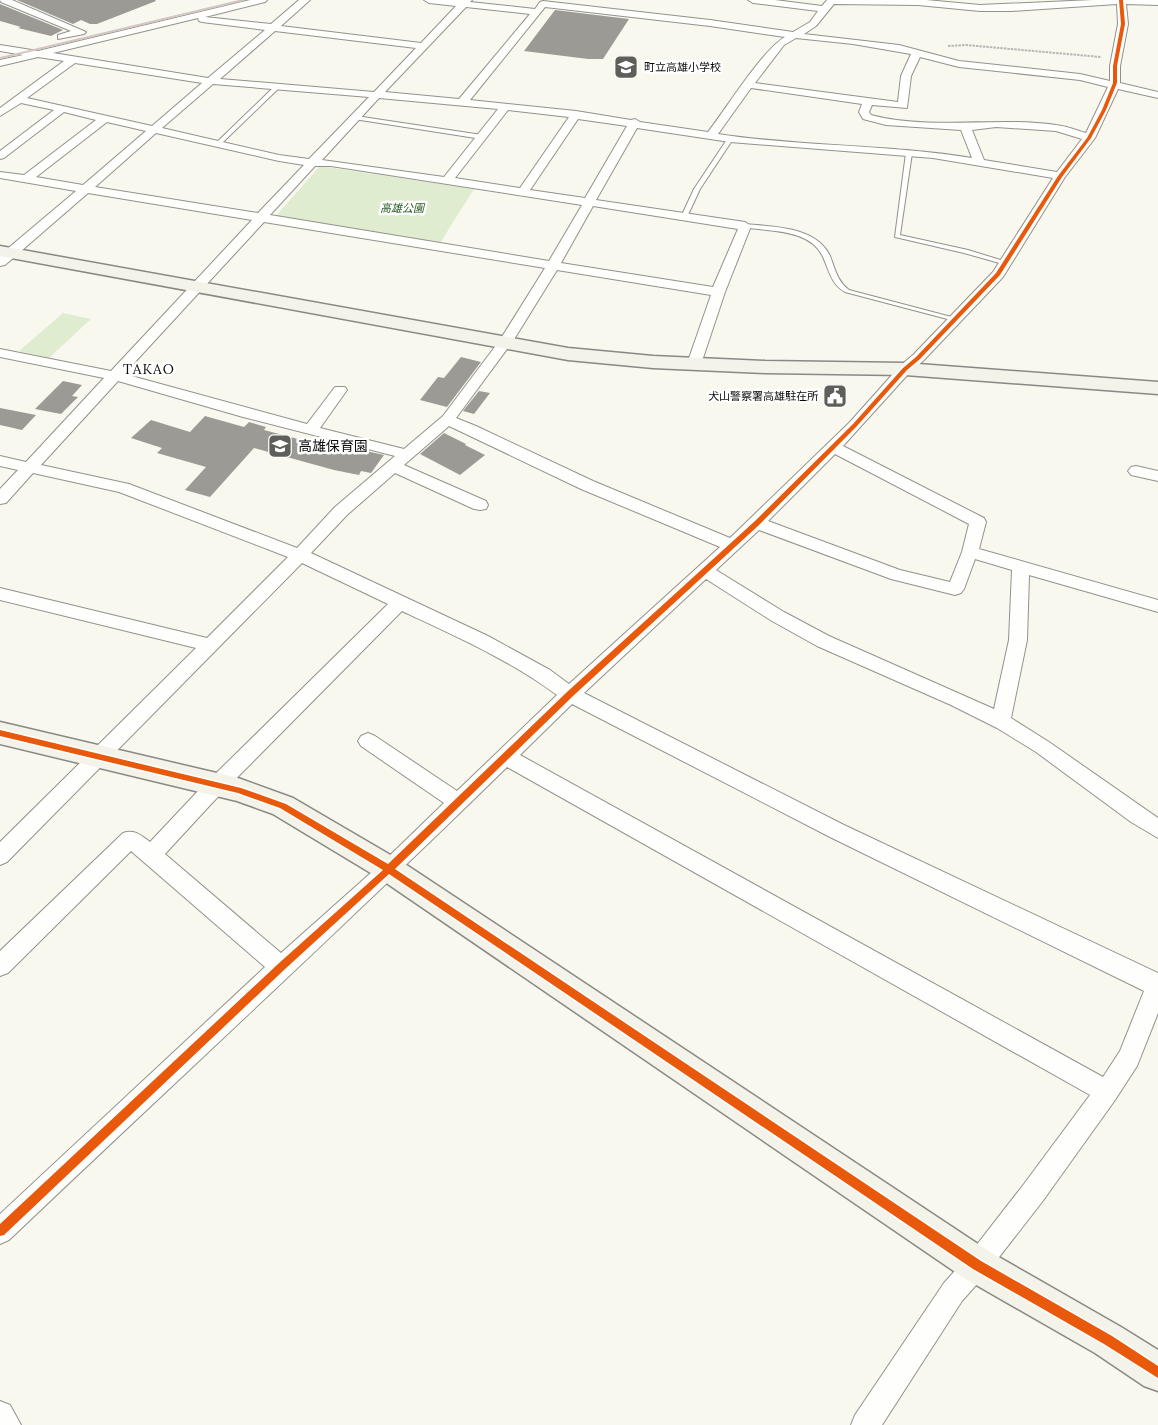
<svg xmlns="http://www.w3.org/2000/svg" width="1158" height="1425" viewBox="0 0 1158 1425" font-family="Lora,'Noto Sans JP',serif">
<rect width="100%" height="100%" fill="#f9f8ee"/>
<path fill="#e0ecd0" d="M320,166L474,189L440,243L274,218Z
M63,313L91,319L49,358L19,351Z"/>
<path fill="#9c9a94" d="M17,0H155L156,1L97,24H90L81,20L73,24Z
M0,3V4L63,30L51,36L18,28L21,27L0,21Z
M555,10L629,19L603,59H588L524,51Z
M461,357L481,362L447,407L420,400L438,377L444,378Z
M63,381L82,385L72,396L78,397L61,414L35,409Z
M479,391L490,393L474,414L463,411Z
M0,408L36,415L22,430L0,425Z
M205,416L244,427L249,422L266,427L264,430L309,442L312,439L384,455L371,473L361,471L359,475L334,470L254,448L210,497L185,490L206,467L157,453L162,448L131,438L151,420L190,432Z
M444,433L466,444L465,445L485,455L460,475L420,454Z"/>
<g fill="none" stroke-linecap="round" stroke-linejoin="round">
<g stroke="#92928d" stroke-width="2">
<path id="lane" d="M275,86L280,87L220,145H216V143Z
M356,116L482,135L485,137L482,139L354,119V117Z
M728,138L733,139L700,189L687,217L682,218L681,217L694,189Z
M909,151L912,153L900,235L968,250L1007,262V264H1003L964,253L895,237L906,153Z
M745,224C773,227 816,226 830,256C835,269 837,281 849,290L959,319L955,321L845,292C831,284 829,270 823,257C810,228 768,232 743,227V225Z"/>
</g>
<g stroke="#92928d" stroke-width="2">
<path id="street" d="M0,0H12L86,32L84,34L58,39V35L71,31L1,2Z
M250,0H267L265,2L205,17L271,24L299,0H310L281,26L421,43L456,6L429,3L424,0H472L470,2L535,9L540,2L543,1L710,20L793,32L810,22L818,11L753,3L748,0H775L822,6L827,0H926L980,5L1093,0H1158V5L1126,4L1128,24L1120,66V83L1158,92V98L1118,89L1095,138L1065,177L1003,277L923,361L910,372L843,446L984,518L986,522L979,549L1158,600V612L1029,575L1027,640L1011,718L1049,742L1158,818V838L1131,822L1036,752L997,728L951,705L817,646L772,621L706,579L584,693L844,825L1158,973V1013L1137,1066L1115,1100L1042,1202L986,1274L962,1301L882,1425H851L855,1415L944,1283L968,1256L1024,1184L1090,1095L507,767C344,927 175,1082 9,1240L0,1244V1214L265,967L131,851L8,973L0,976V951L123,833C134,829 141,835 150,842L198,791L388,604L302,563L7,862L0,865V842L196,648L0,600V588L207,638L288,557L119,492L33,473L6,503L0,504V489L18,470L0,466V456L26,462L104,378L0,357V349L111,371L252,220L88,193L5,265L0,266V255L76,191L0,178V172L24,175L96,120L64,112L4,158L0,159V151L54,110L21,103L0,116V108L64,61L38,57L0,66V60L23,55L0,51V45L38,51ZM834,4L918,5L980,11H1012L1117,4L1118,24L1110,66V81L1080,74L959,61L899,45L804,34L816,26ZM466,7L530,14L459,99L385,92ZM545,7L710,26L785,37C762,50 726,109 708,132L640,122L635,119L631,120L576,111L470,100ZM198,18L199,21L202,22L265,30L208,78L53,53ZM275,31L416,48L374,92L220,79ZM796,38L853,44L911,54L901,76L898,102L755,83L784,45ZM920,57L959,67L1080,80L1108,87L1086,133C1076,130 1066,126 1056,125C995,116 932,131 871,115L869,112L872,105L907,108L911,76ZM75,63L202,83L152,126L27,98ZM213,84L369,97L309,159L279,155L162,128ZM751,88L862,104L859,112L863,119L886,125L961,130L972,158C888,144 802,147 718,134ZM379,98L498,109L444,177L322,160ZM508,110L569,117L520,188L455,178ZM578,119L627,126L585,198L530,190ZM107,122L146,131L83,185L36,177ZM996,127L1056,131L1082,139L1057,172L984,160L972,130ZM637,128L730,142L933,158L1053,178L993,272L913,355L900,366L850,422L730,538L593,481L476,426L456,418L513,341L557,270L711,295L687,364L689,367H699L701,364L725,292L751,226L745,222L596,200ZM156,133L279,161L304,165L258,213L95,187ZM315,166H331L582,205L549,261L270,215ZM593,206L738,229L713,287L561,263ZM264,222L545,268L500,340L443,416L404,449L320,428L347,390L345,387H335L307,424L124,374ZM118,381L243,417L395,456L335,507L297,548L129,484L41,465ZM449,426L581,489L720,547L569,684L550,670L488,636L311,553L347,515L395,473L474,509L480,510L486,509L488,505L486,501L404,465ZM835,454L969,524L962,552L950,582L900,570L768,521ZM759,530L891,579L955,595L961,593L964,589L975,559L1012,570L1009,640L994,709L829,636L784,612L716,570ZM402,611C455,636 510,660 557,695L457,791L375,736L368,733L361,736L358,741L361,746L444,803L382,863L281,953L165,854L212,803ZM572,704L830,837L1144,991L1120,1051L1103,1077L520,755Z
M1136,466L1158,471V481L1131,475L1128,471L1131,467Z
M0,1401L10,1405L21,1425H0Z"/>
</g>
<g stroke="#898884" stroke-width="3">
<path id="secondary" d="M0,246L568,348L653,356L765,361L905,363L1158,382V394L905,375L765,373L653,368L568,360L0,256Z
M0,722L238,778L293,798L399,860L990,1252L1121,1327L1158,1350V1391L1144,1386L1095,1353L964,1278L379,878L273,814L237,801L0,744Z"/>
</g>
<path stroke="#b7b7b5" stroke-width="2" stroke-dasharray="2.5 1" stroke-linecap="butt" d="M948,46L966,45L1101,57"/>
<use href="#lane" fill="#fefefc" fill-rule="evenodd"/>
<use href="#street" fill="#fefefc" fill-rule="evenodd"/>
<use href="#secondary" fill="#f3f3e9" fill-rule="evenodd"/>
<path stroke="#d4c6c4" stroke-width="2" d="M0,58L243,0"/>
<g stroke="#fff" stroke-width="3">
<path id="cycleway" d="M1119,0H1123L1125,24L1117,66V83L1106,110L1091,138L1062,177L1000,275L920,359L907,370L857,426L759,525L573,696L395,869L981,1261L1112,1336L1158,1366V1378L1104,1344L973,1269L389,874L284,970L4,1235L0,1236V1224L278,964L383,870L280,808L238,793L0,736V730L241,788L286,804L388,864L567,692L755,521L853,424L903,368L916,357L996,273L1058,176L1087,138L1102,110L1113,83V66L1121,24Z"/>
</g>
<use href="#cycleway" fill="#e8590c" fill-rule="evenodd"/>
</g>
<defs>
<g id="school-square" transform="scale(1.25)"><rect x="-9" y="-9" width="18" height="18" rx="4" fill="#5e5e5a" stroke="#fff"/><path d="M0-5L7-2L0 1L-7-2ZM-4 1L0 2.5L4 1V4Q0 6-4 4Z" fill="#fff"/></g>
<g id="civic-square" transform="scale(1.25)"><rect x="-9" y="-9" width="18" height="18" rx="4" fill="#5e5e5a" stroke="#fff"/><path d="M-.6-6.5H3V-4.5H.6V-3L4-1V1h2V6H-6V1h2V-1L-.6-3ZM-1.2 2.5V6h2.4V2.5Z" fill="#fff"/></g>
</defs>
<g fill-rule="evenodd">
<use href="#school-square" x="626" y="67"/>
<use href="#civic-square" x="835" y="396"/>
<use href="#school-square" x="280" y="446"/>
</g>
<g text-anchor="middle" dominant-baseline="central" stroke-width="5" stroke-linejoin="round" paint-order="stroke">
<g font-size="11" fill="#0b0b0b" stroke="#fff" text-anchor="start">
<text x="644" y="67">町立高雄小学校</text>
<text x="818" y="396" text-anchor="end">犬山警察署高雄駐在所</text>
</g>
<g font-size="11" font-style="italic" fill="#2a5b22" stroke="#fff">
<text x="402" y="208">高雄公園</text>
</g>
<g font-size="14" letter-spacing="1" fill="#0b0b0b" stroke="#fff">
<text x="149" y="369">TAKAO</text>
</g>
<g font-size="14" fill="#0b0b0b" stroke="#fff" text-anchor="start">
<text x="298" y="446">高雄保育園</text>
</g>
</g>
</svg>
